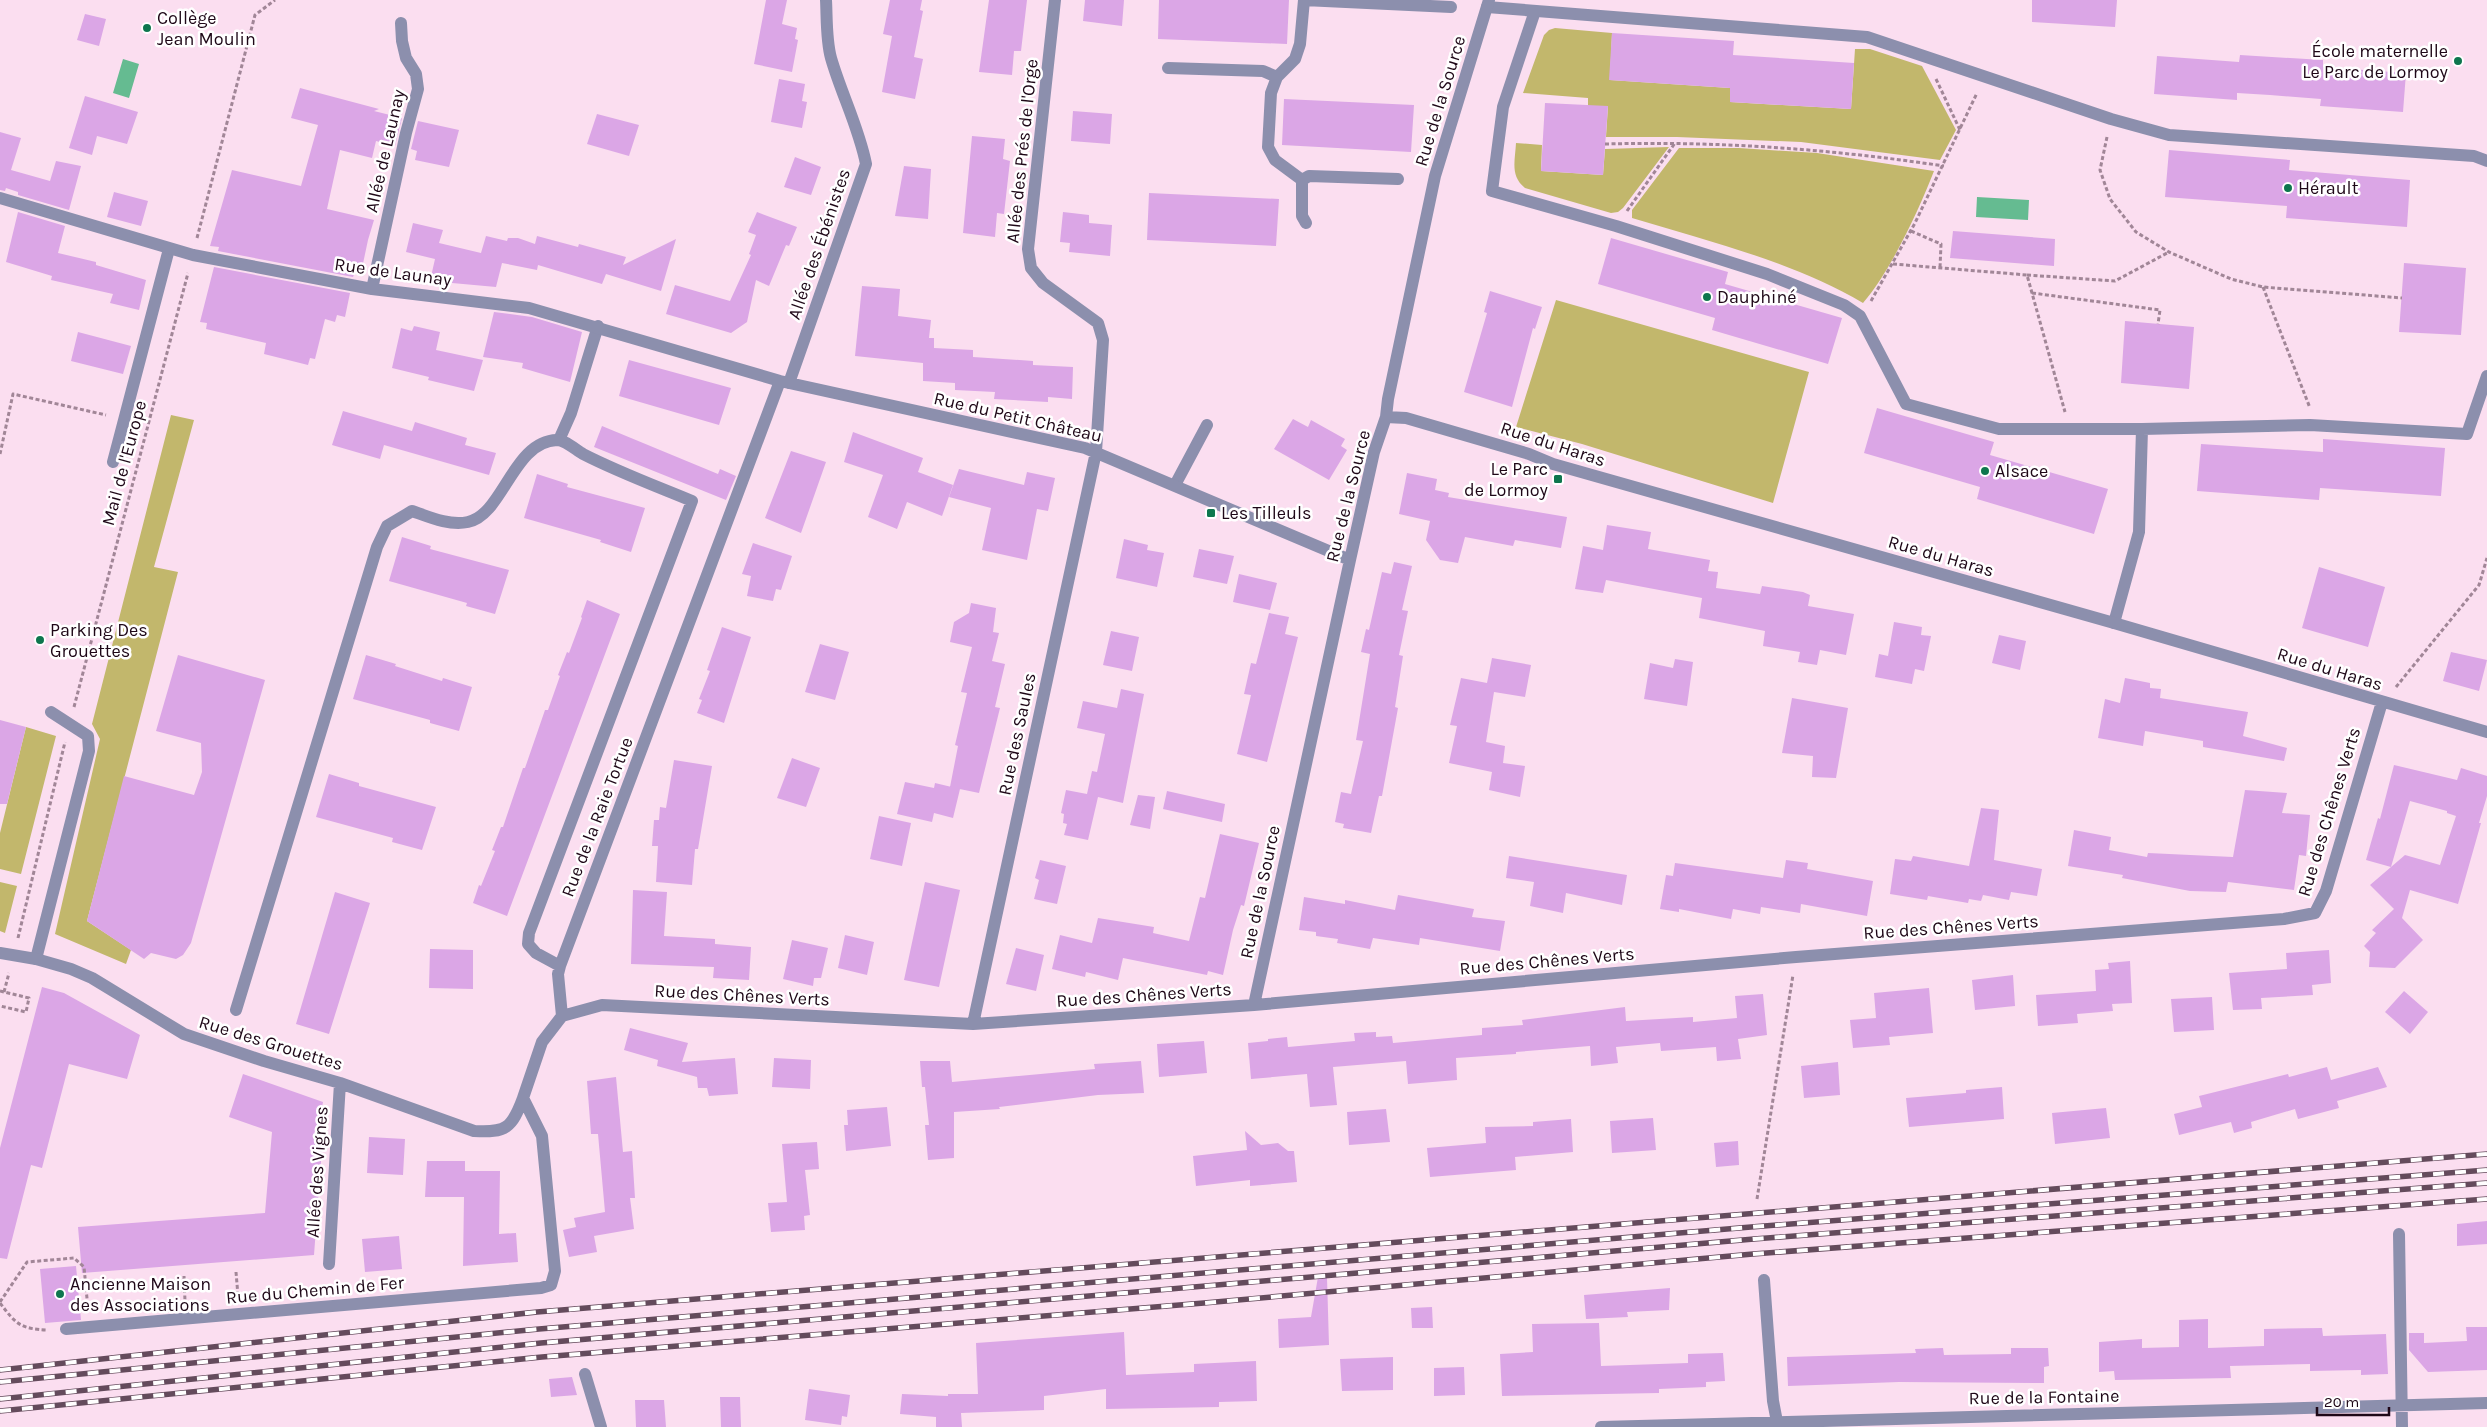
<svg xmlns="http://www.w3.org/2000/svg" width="2487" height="1427" viewBox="0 0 2487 1427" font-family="Karla,sans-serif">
<rect width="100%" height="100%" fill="#fbdef0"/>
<path fill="#c2b76c" d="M1555,28L1612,33L1610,80L1730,88V102L1851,109L1855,49H1870L1922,66L1956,130L1940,160L1801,142L1677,137H1606L1608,106H1588V98L1523,93L1544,35L1549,30Z
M1516,143L1542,145L1541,171L1603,175L1605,149L1669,147L1623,208L1618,212L1611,213L1525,188C1510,176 1515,161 1516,143Z
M1679,148H1739L1817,153L1934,171C1919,210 1890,272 1863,303C1791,261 1711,242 1632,218V210Z
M1556,300L1809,372L1773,503L1582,444L1516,427Z
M171,415L194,420L154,567L178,572L87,921L131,950L126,964L55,934L100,739L92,724Z
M26,727L56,736L21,874L0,869V833Z
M0,882L17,886L5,933L0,931Z"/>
<path fill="#65bb91" d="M123,59L139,64L129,98L113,93Z
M1977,197L2029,200L2028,220L1976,217Z"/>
<path fill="#dba6e6" d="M766,0H787L782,24L797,28L795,39L798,40L792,72L754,64Z
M890,0H922L920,10L923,11L914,57L923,59L915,99L882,92L892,36L883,34Z
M989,0H1027L1021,51H1014L1012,75L979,72Z
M1085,0H1124L1122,26L1083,21Z
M1159,0H1289L1287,44L1158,39Z
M2032,0H2117L2115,27L2032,22Z
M85,14L106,19L99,46L77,40Z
M1612,33L1734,41L1733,55L1854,63L1851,109L1730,102V88L1609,80Z
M2240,55L2323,60V67L2406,73L2403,112L2320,106L2321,99L2270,95L2237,93V100L2154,94L2157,56L2239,62Z
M779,79L805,84L802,101L807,102L802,128L771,122Z
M300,88L379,109L374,111L402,118L395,146L376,141L372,158L340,150L327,209L374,220L368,240L361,273L355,272L353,277L218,251L219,247L210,246L232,170L301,186L318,125L291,118Z
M85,96L138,112L127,144L97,136L92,155L69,148Z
M1284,99L1414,105L1411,152L1282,145Z
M1545,103L1608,106L1603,175L1541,171Z
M1073,111L1112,114L1110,144L1071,141Z
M597,114L639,125L629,156L587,144Z
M418,121L459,130L449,167L415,160L417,151L411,149Z
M0,132L21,138L11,170L50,181L56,161L81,166L69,210L18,195V192L6,188L5,191L0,190Z
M972,136L1005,139L1003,159L1010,161L1004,214L997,213L995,237L963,233Z
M2169,150L2290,160L2289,170L2410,180L2407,227L2286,218L2287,206L2165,197Z
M795,157L821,167L811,195L784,187Z
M904,166L931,169L928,219L895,216Z
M114,192L148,201L141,226L107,217Z
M1149,193L1279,199L1276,246L1147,240Z
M18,212L65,226L58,253L96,262V265L146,280L139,310L110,303L113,294L51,280L52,276L6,262Z
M757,212L797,227L789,246L786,245L769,286L756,280L747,322L731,333L666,314L675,285L730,301L751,255L749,254L756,235L748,232Z
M1063,212L1089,215V223L1112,225L1110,256L1069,252L1070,243L1060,242Z
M413,223L443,230L439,243L481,253L486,236L507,241L508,238H518L535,244L537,236L578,247L579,244L626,257L623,265L676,239L661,291L606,274L602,284L538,265L537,270L502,263L496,287L430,281L435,259L406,252Z
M1953,231L2055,239L2054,266L1950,258Z
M1611,238L1728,272L1725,284L1842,318L1828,364L1712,330L1715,318L1598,284Z
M2404,263L2466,268L2461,335L2399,332Z
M214,267L350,293L345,317L337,315L335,322L325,319L315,359L310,358L308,365L264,354L266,343L206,329L207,323L200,322Z
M862,286L900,289L898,316L931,320L929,338H934V348L973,350V357L1033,361V365L1073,367L1072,399L1048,397V402L994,399L995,392L955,390V383L923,381V363L855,356Z
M1490,291L1542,307L1535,329L1533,328L1512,407L1464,392L1487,313L1484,312Z
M494,312L532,317L582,332L570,382L522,368L523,363L483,357Z
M2125,321L2194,327L2189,389L2121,383Z
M414,326L440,332L436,350L483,360L474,391L428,380L429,377L392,368L401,328L412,331Z
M78,332L131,346L123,374L71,361Z
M629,360L731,388L719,425L619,396Z
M1877,408L1994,442L1990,455L2108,489L2094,534L1977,499L1980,487L1864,453Z
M343,411L412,431L415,422L467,438L465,445L496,453L489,475L384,445L380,459L332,445Z
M1293,419L1308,427L1311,420L1345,439L1341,446L1347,450L1329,480L1274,449Z
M602,426L718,474L720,469L736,476L726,500L594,447Z
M853,432L923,458L918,472L953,485L942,516L907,502L897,529L868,517L883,475L844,462Z
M2323,439L2445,448L2441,496L2320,488L2319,500L2197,491L2201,444L2323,452Z
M791,451L826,462L801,533L765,518Z
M959,469L1024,485L1027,472L1055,478L1048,511L1037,509L1027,560L982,550L991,508L949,497Z
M1407,473L1437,479L1435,490L1449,493L1448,497L1567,517L1561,548L1515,540L1513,546L1465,537L1458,563L1440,560L1426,540L1430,521L1399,514Z
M537,474L568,484L567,487L645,508L631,552L600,542L601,540L524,518Z
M1607,525L1651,532L1648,549L1710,560L1708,571L1718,572L1716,588L1760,594L1762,586L1803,592L1810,595L1808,606L1854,614L1846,655L1820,650L1817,665L1798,662L1800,652L1763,646L1765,631L1699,618L1702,598L1606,580L1603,593L1575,589L1583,546L1603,550Z
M402,537L431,546L430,549L509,570L495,614L466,606L467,603L389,581Z
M1124,539L1148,545L1147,550L1164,553L1157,587L1116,578Z
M753,543L792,556L781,590L776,589L773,601L747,596L751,576L742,574Z
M1199,549L1234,556L1227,584L1193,577Z
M1394,562L1412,566L1402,610L1408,611L1399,655L1403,656L1395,707L1398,708L1382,796H1379L1371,833L1343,828L1344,824L1335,822L1341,792L1351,794L1363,741L1356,740L1370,654L1361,652L1366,629L1369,630L1382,572L1391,574Z
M2319,567L2385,587L2368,647L2302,628Z
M1239,574L1277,583L1270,610L1233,602Z
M587,600L620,614L507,916L473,903L479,885L481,886L495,851L492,850L501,827H503L523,768H525L545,710H548L560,676L558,675L567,652L569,653L582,618L581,617Z
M971,603L996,608L993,632L999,633L992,661L1005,664L995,707L1000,708L979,793L950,787L958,746L955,745L967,693L961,692L972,647L950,642L954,622L969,613Z
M1269,613L1289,617L1285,634L1298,637L1267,762L1237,754L1251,695L1244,694L1251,663L1256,664Z
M1894,622L1922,627L1921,635L1931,636L1924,671L1915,669L1912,684L1875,677L1879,654L1888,656Z
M722,627L751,637L724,723L697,713L702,700L699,699L710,671L707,670Z
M1111,631L1139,637L1132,671L1103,665Z
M1999,635L2026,641L2020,670L1992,663Z
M820,644L849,652L835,700L805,692Z
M2451,652L2487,660L2479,691L2443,681Z
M178,655L265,680L191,943L183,955L176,959L151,953L144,959L87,921L124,776L194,795L202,772L201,743L156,731Z
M366,655L396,664L395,666L442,681L443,678L472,687L459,731L430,723V720L353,699Z
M1492,658L1531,665L1525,697L1494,692L1486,742L1505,746L1503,763L1525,766L1520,797L1489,790L1492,772L1449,763L1457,726L1450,725L1461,678L1487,683Z
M1675,659L1693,662L1687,706L1644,699L1650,663L1673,668Z
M2125,678L2150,683V688L2161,689L2160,698L2248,712L2243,736L2287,748L2284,761L2203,747V741L2145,731L2143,746L2098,738L2105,699L2120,703Z
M1121,689L1144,694L1123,803L1098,797L1088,840L1064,835L1067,824L1063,823L1064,814L1061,813L1066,790L1087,794L1092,771L1097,772L1105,734L1077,728L1083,701L1117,708Z
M1792,698L1848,708L1836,778L1812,777L1813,756L1782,753Z
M0,720L26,727L7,804H0Z
M792,758L820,768L806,807L777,798Z
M674,760L712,766L698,849H695L692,885L656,882L658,846H652L654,820H659L660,807L666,808Z
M2394,765L2457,780L2461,768L2487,776V796L2479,823H2481L2458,904L2410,890L2402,918L2423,940L2395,968L2369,967L2370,952L2364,946L2376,933L2372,930L2394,909L2370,885L2405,855L2440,865L2456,816L2447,813V811L2410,801L2391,867L2366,860L2378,818L2380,819Z
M329,774L359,783V786L436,807L422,850L392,842L393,838L316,817Z
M905,782L934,788L935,783L960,789L953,818L934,813L932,822L897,814Z
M2245,790L2287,793L2282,813L2310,815L2306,856L2299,855L2294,890L2228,882L2226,892L2190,891L2122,878L2123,875L2068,866L2074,830L2111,837L2109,850L2147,857L2148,853L2233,857Z
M1167,791L1225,804L1222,822L1163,809Z
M1138,795L1155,797L1150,829L1130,825Z
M1981,808L1999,810L1994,860L2042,869L2037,896L2011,892L2009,900L1983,895L1981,901L1969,899L1968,903L1928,896L1927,900L1890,894L1895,859L1911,861L1913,856L1969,866Z
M879,816L911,823L902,866L870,859Z
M1220,834L1259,843L1244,906L1241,905L1233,930L1223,975L1208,971L1207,975L1123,958L1118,980L1086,972L1085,977L1052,969L1060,935L1092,943L1098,918L1154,927L1153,933L1189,941L1200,897L1205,898Z
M1509,856L1627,875L1622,905L1566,893L1563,913L1530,906L1534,882L1506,878Z
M1040,860L1066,866L1057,904L1034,899L1039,880L1035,878Z
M1786,860L1808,863L1807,869L1873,881L1867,916L1801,904L1800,913L1761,907L1760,914L1733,909L1731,919L1679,909V912L1660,909L1666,875L1673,876L1675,863L1783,878Z
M925,882L960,890L939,987L904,980Z
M633,890L667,892L664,936L715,939V944L751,947L749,980L713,978L714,967L631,964Z
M335,892L370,903L329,1034L296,1024Z
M1398,895L1474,909L1472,917L1505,921L1500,951L1420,938L1419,945L1373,938L1370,949L1337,943L1338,939L1316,936V932L1299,930L1304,897L1345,904V900L1395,910Z
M845,935L874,942L867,975L838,968Z
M792,940L828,948L821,978H814L813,986L783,979Z
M1016,948L1044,955L1036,991L1006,984Z
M430,949L473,950V989L429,988Z
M2329,950L2331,983L2312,985L2313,995L2261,998L2262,1009L2233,1010L2229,973L2287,969L2286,953Z
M2130,961L2132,1003L2112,1004L2113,1011L2077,1014L2078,1023L2038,1026L2036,995L2096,991L2095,970L2109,969L2108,963Z
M2013,975L2015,1006L1975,1010L1972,980Z
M42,987L64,993L140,1035L127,1079L69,1064L42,1168L31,1165L7,1259L0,1258V1148Z
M1929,988L1933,1033L1889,1037L1890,1045L1853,1048L1850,1020L1876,1018L1874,993Z
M2404,991L2428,1012L2410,1034L2385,1012Z
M1763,994L1767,1035L1738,1039L1741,1059L1717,1061L1716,1047L1661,1051L1660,1043L1616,1047L1618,1063L1591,1066L1590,1046L1516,1052V1054L1456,1058L1457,1080L1408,1084L1406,1061L1333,1067L1337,1105L1310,1107L1307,1074L1251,1079L1248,1043L1268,1041V1039L1287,1037L1288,1047L1355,1041L1354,1033L1376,1032V1037L1392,1036L1393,1043L1482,1035V1028L1523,1025L1522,1020L1625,1007L1626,1021L1693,1017V1022L1737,1018L1735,996Z
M2212,997L2214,1030L2174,1032L2171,999Z
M630,1028L688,1043L682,1062L735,1058L738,1094L709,1096L707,1088H698L697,1077L657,1066L658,1060L624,1050Z
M1204,1041L1207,1073L1159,1077L1157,1044Z
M774,1058L811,1060L810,1089L772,1087Z
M920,1061H950L952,1082L1095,1069L1094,1064L1141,1061L1144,1093L1098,1095L999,1107L1000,1109L954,1112V1158L928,1160L925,1125H929L925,1087H922Z
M1838,1062L1840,1095L1804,1098L1801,1066Z
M2327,1067L2331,1080L2378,1067L2387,1087L2337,1101L2339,1108L2298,1119L2295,1109L2251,1122L2252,1128L2234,1133L2231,1122L2179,1135L2174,1114L2202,1107L2199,1096L2288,1074L2289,1077Z
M243,1074L323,1102L322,1107L325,1108L314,1255L82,1273L78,1227L265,1213L272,1132L229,1117Z
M616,1077L623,1152L632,1151L635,1198H630L634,1229L594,1236L597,1252L569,1257L563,1230L576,1227L574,1218L605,1212L598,1134H591L587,1081Z
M2002,1087L2004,1119L1909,1127L1906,1098L1966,1093V1090Z
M887,1107L891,1146L846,1151L844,1125H848L847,1110Z
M2106,1108L2110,1138L2055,1144L2052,1113Z
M1386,1109L1390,1142L1349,1145L1347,1112Z
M1653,1118L1656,1150L1612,1153L1610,1121Z
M1571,1119L1573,1152L1515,1157L1516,1170L1430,1177L1427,1148L1486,1143L1485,1127L1533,1126V1122Z
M1245,1131L1261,1145L1278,1143L1288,1151H1294L1297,1182L1250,1186V1180L1196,1186L1193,1156L1247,1150Z
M369,1137L405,1139L403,1175L367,1173Z
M1738,1141L1739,1165L1716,1167L1714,1143Z
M817,1142L819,1169L805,1170L810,1215L804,1216L805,1230L771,1232L768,1203L787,1202L782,1144Z
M427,1161H465V1171H500L499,1234L516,1233L518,1262L463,1266L464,1197H425Z
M2487,1221V1244L2457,1246V1224Z
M399,1236L402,1269L365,1272L362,1239Z
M76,1266L81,1320L45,1323L40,1269Z
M1318,1277L1327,1278L1329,1345L1279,1348L1278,1319L1311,1317Z
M1670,1288L1669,1310L1627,1312L1628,1317L1586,1319L1584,1295Z
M1432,1307L1433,1328H1412L1411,1308Z
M2208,1319V1348L2264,1346V1329L2322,1328L2323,1336L2386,1334L2388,1374L2361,1375V1370L2310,1371V1364L2230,1366L2231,1378L2115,1380L2114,1371L2099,1372V1342L2142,1339V1348L2179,1347V1320Z
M1599,1323L1601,1366L1688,1363V1354L1723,1353L1725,1381L1706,1382V1387L1659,1389V1393L1502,1396L1500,1354L1533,1352L1532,1324Z
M2466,1327H2487V1370L2428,1372L2409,1350V1333H2424V1343L2467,1341Z
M1124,1332L1126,1375L1194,1372V1364L1256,1361L1257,1401L1219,1402V1407L1106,1409V1389L1044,1396V1410L961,1413L962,1427H936V1417L900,1414L902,1394L948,1396V1394H978L976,1343Z
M1943,1348L1944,1355L2011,1354V1348H2048L2049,1366L2044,1367V1383L1899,1382L1788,1386L1787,1357L1916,1353L1915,1349Z
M1393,1357V1390L1342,1391L1340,1359Z
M1464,1367L1465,1395L1434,1396V1368Z
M572,1377L577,1395L551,1397L549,1379Z
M809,1389L850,1395L847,1417L842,1416L841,1425L805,1420Z
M720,1397H740L741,1427H721Z
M635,1400H664L666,1427H636Z"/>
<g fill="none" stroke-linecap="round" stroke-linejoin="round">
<path stroke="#a18697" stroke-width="3" stroke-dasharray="4 2.5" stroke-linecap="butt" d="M1936,79L1960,130
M2107,137L2100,170L2110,199L2136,232L2169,252L2231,279L2263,287L2402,298
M1605,144C1720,141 1830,149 1944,166
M1627,211L1675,143
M1911,231L1941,244L1940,268
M197,238L255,15L275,0
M1893,264L2027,275L2065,412
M2027,275L2115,281L2169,252
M2263,287L2310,408
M2032,293L2160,310L2158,324
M1871,301L1915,223L1977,93
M0,454L13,394L106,415
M2396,687L2479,585L2487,558
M74,707L188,273
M18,938L65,742
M0,991L29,998L26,1012L0,1006
M4,992L9,973
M1757,1199L1793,975
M236,1272L238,1296
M184,1276L185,1301
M0,1302L27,1262L74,1258L84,1267L88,1309
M0,1303C16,1324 20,1329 48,1330"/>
<path stroke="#8c8fad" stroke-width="12" d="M1304,0L1300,44L1295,59L1277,77L1271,93L1268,147L1275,160L1302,180V216L1306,223
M1304,0L1451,7
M1487,7L1867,37L2111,119L2169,135L2474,156L2487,161
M1535,11L1503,107L1492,191L1616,226L1767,274L1844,305L1860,316L1906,404L1999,429H2142L2310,425L2467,434L2487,376
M1168,68L1263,71L1277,77
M1302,180L1309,176L1398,179
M559,440L571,413L598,326
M113,462L169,249
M1175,485L1207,425
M2114,623L2139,532L2142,429
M36,959L89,751L88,736L51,712"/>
<path stroke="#8c8fad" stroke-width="12" d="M0,198L193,255L372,289L529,308L780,381L1085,448L1350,560
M372,289L406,133L418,89L416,74L406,58L402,41L401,23
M789,383L866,164C859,128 841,93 831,58C826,40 827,18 826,0
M1386,417L1406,418L1529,454L1553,464L2114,623L2487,732
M0,953L36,959L71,969L92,978L184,1034L264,1061L340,1083L474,1131C506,1133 512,1128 523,1098
M1254,1005L1350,560L1374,452L1386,417L1388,399L1435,176L1489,0
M236,1010L377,547L387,526L412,511C429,517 449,526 468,522C503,515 513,441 557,440C565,440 576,450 583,454C618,472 656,486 692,501L529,933L528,944L536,953L560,966
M562,1016L602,1005L973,1024L1254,1005L1796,957L2284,919L2315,913L2326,891L2382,702
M973,1024L1096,452L1103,340L1098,323L1043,283L1031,268L1028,249L1055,0
M2399,1234L2402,1427
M329,1264L340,1083
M1764,1280L1773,1401L1778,1427
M66,1329L541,1288L551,1285L555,1271L542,1136L523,1098L542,1042L562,1016L558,974L560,966L780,381
M585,1374L601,1427
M1601,1427L2487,1403"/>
<g stroke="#644b5c" stroke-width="5.5">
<path id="rail" d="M0,1370L537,1312L2487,1154
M0,1382L539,1329L1751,1227L2487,1170
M0,1399L541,1343L1754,1239L2487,1183
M0,1411L542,1357L1204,1303L1753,1254L2487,1199"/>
</g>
<use href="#rail" stroke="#fff" stroke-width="4" stroke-dasharray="11" stroke-linecap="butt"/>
</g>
<g fill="#0e764e" stroke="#fff" stroke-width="2">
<circle cx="147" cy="28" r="5"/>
<circle cx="2458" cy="61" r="5"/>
<circle cx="2288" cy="188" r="5"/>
<circle cx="1707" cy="297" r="5"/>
<circle cx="1985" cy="471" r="5"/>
<rect x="1553" y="474" width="10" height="10" rx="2.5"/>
<rect x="1206" y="508" width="10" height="10" rx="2.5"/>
<circle cx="40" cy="640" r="5"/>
<circle cx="60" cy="1294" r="5"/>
</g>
<g text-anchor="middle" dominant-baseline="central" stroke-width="5" stroke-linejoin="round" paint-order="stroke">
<g font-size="18" fill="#1e0717" stroke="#fff" text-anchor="start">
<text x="157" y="18">Collège<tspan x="157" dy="21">Jean Moulin</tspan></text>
<text x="2448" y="51" text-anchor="end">École maternelle<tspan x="2448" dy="21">Le Parc de Lormoy</tspan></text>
<text x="2298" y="188">Hérault</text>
<text x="1717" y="297">Dauphiné</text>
<text x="1548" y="469" text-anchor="end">Le Parc<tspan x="1548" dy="21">de Lormoy</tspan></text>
<text x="1995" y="471">Alsace</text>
<text x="1221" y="513">Les Tilleuls</text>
<text x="50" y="630">Parking Des<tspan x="50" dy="21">Grouettes</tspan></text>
<text x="70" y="1284">Ancienne Maison<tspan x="70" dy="21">des Associations</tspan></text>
</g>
<g font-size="18" fill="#1e0717" stroke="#fff">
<text transform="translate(1440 101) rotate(-73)">Rue de la Source</text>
<text transform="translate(385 151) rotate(-77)">Allée de Launay</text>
<text transform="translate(1022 151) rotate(-84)">Allée des Prés de l'Orge</text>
<text transform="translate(819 244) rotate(-71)">Allée des Ébénistes</text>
<text transform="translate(393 272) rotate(8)">Rue de Launay</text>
<text transform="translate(1018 417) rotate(13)">Rue du Petit Château</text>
<text transform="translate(1553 444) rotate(18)">Rue du Haras</text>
<text transform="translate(124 463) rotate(-75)">Mail de l'Europe</text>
<text transform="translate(1348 496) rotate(-76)">Rue de la Source</text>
<text transform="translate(1941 556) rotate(16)">Rue du Haras</text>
<text transform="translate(2330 669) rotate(17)">Rue du Haras</text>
<text transform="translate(1017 734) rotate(-78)">Rue des Saules</text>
<text transform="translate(2329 812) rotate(-73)">Rue des Chênes Verts</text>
<text transform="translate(597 817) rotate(-69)">Rue de la Raie Tortue</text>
<text transform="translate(1260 892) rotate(-78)">Rue de la Source</text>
<text transform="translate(1951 927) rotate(-4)">Rue des Chênes Verts</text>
<text transform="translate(1547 961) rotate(-5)">Rue des Chênes Verts</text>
<text transform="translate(742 995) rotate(3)">Rue des Chênes Verts</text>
<text transform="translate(1144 995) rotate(-4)">Rue des Chênes Verts</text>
<text transform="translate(271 1043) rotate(17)">Rue des Grouettes</text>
<text transform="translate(317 1172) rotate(-86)">Allée des Vignes</text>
<text transform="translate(315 1290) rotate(-5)">Rue du Chemin de Fer</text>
<text transform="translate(2044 1397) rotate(-1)">Rue de la Fontaine</text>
</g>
</g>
<path d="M2317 1407v8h72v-8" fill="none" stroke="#1e0717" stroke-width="2.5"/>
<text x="2324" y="1407" font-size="15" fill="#1e0717" stroke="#ffffff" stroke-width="4" paint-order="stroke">20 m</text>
</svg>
